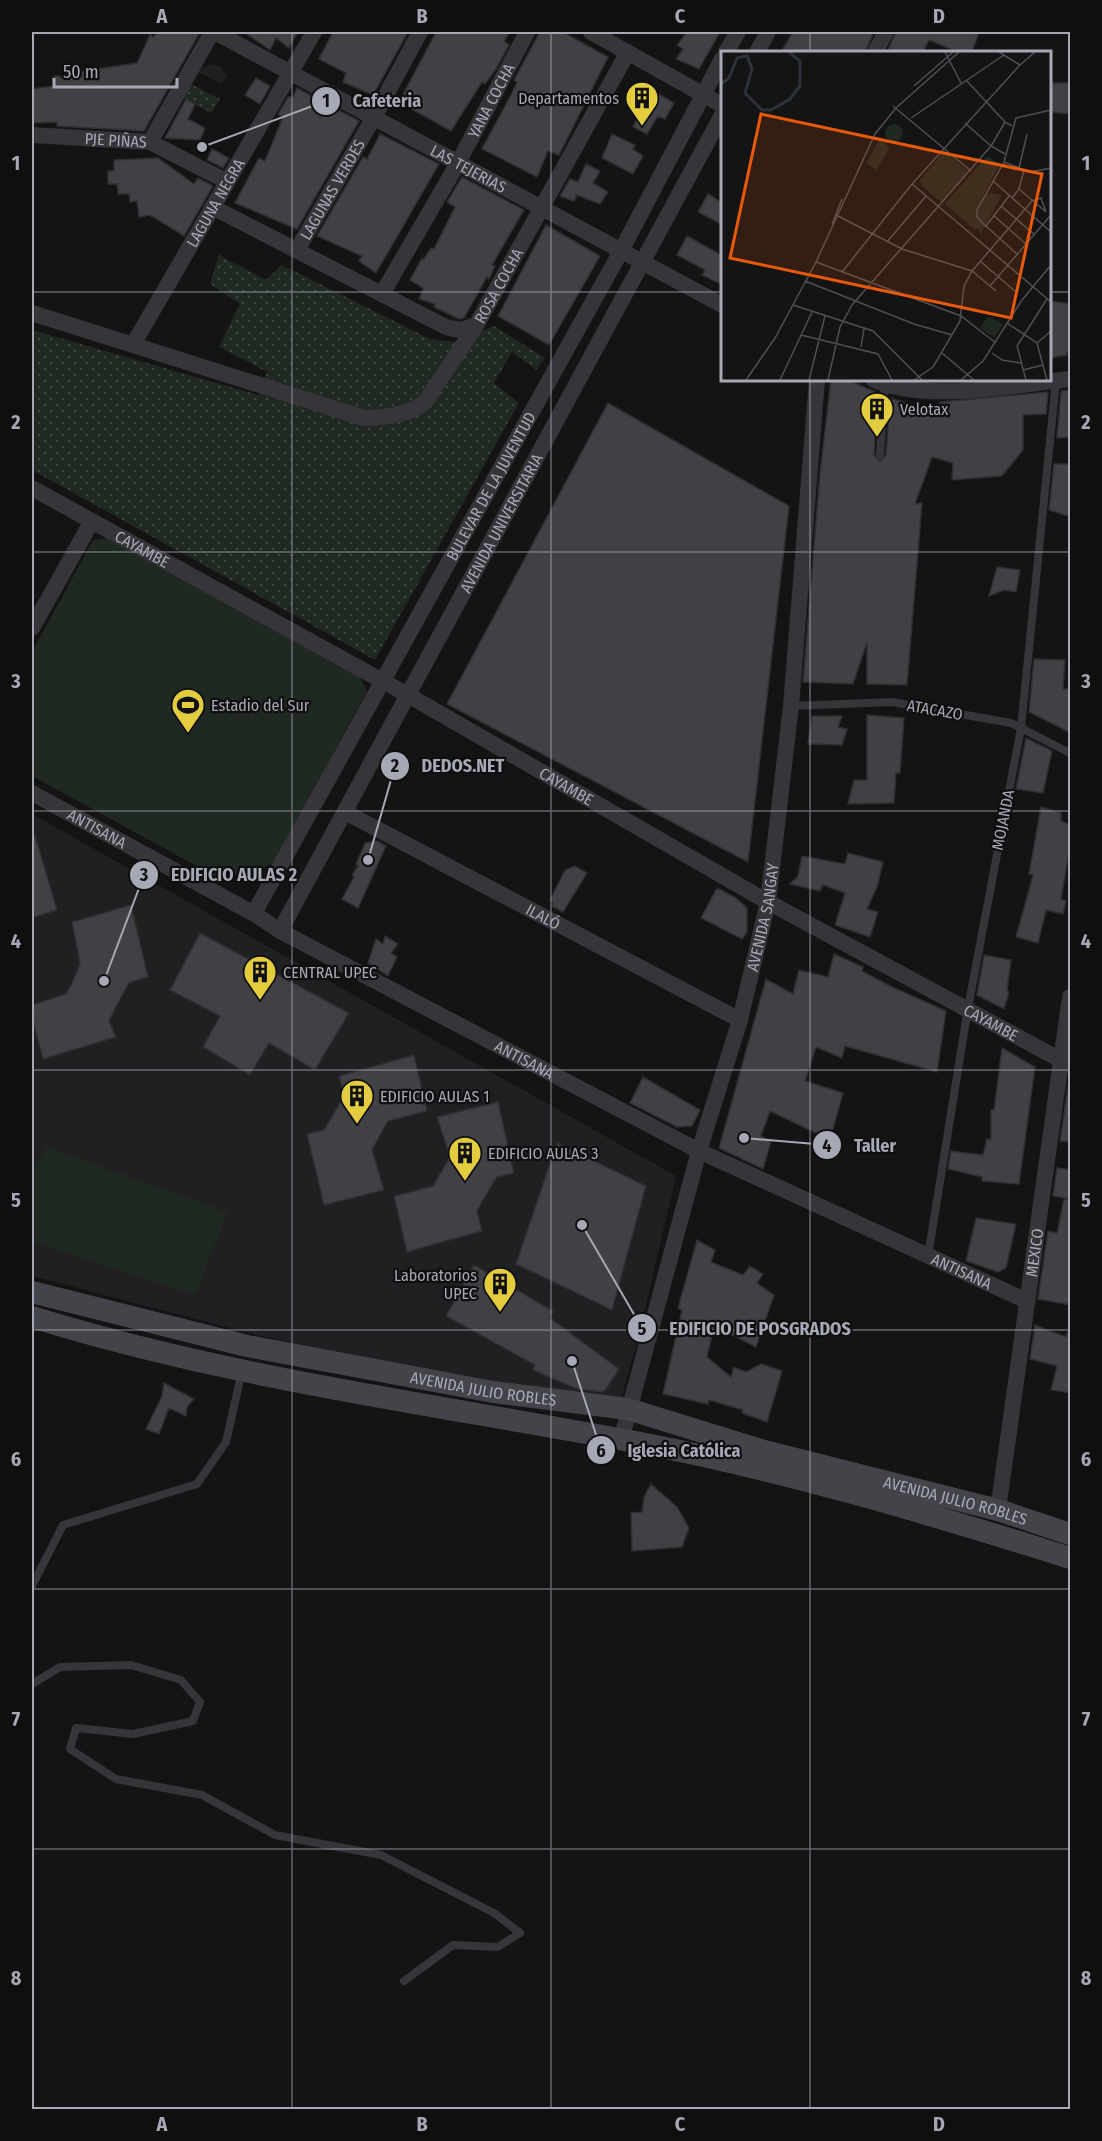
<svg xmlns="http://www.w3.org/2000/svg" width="1102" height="2141" viewBox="0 0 1102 2141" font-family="'Fira Sans Condensed',sans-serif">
<defs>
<pattern id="grass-dots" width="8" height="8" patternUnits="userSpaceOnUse" patternTransform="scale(1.5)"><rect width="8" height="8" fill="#202822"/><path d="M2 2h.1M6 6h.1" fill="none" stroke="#3e4440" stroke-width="1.8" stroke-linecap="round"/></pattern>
</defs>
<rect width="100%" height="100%" fill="#141415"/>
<path fill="#202022" d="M211,64L223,68L222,71L227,74L222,84L196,71Z
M32,814L676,1176L637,1343L620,1402L461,1380L257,1335L32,1276Z"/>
<path fill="url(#grass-dots)" d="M187,82L220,99L211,113L179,96Z
M219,255L266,280L282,265L430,339L454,342L494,326L545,358L536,370L512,352L494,383L519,403L375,660L32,470V330L259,395L267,372L219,347L240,304L210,284Z"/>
<path fill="#202822" d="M109,538L360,677L367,691L274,862C254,872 238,878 215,876L32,776V652L93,540Z
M47,1147L228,1212L195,1295L32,1242V1174Z"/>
<path fill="#414145" stroke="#2f2e31" stroke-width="1.5" d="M157,32H200L144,131L57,126V122L32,123V89L54,86V76H77V72L137,63L150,35L154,37Z
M244,32H298L289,48L276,38L270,50Z
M333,32H408L373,95L343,82L346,73L319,59Z
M436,32H510L504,41L509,45L496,69L485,84L482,82L451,131L399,102Z
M540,32H563L608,57L559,155L548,151L537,177L482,149L512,93L517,82L514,80Z
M687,32H720L699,69L676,59L683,49L677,45Z
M793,32H874L865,52H781Z
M896,32H979L972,52H958L929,40L923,52H887Z
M256,78L270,86L260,104L245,95Z
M1050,83H1071V114L1050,112Z
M297,88L359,121L297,229L235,203L259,158L265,161L283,117L278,114L288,97H293Z
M637,92L654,102L659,94L674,103L665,119L658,116L647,134L633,127L639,114L630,106Z
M186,99L195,104L188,119L205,128L200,140L165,138Z
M380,134L439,164L376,273L359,261L362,256L317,236L363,157L367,159Z
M612,134L635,145L633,149L643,156L633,174L602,158Z
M212,149L229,158L223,168L207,160Z
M158,158L194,184L198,178L213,186L184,236L150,215L139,217L137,201L130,202L129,194H118L117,184H108V171H114V160Z
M586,164L600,171L593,183L608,192L600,204L577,195L574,201L560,196L570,179L578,182Z
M462,177L524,210L492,265L495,266L489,279L487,277L464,318L459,319L434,307L435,304L419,299L423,288L410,280L422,258L424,259L431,248L434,249L455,207L447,202Z
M708,194L723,203V225L698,212Z
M546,225L600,256L549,345L498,316Z
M687,236L723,256V285L702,275L705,270L677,255Z
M1050,301L1071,304V352H1067V355L1050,358Z
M831,380H848L878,393L874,455L880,461L886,455L890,398L939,412L940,402L1048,392L1046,414L1023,415V450L1002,476L952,480L953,463L932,457L915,504L922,503L907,685L867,684V642L853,684L803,682L820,473Z
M1071,390V437L1057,438L1061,391Z
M608,403L789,506L748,862L447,704Z
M1054,464H1071V517L1049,510Z
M997,567L1020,570L1016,592L1004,590L989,596Z
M1034,659L1065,660L1063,689H1071V733L1029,712Z
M867,715L904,718L900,773H896L894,803L848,804L854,780H867Z
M812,716H842L838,727L847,729L842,745L808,744Z
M1026,738L1052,751L1043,793L1016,789Z
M1041,807L1061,813V821L1071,825V840L1061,899L1066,901L1063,914L1046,910L1038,943L1016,937L1033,875L1029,874Z
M32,835H35L57,910L32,918Z
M377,841L386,846L358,908L342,899L354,877L352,875L358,866L356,864L365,843Z
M848,853L883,862L877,887L867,909L878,912L870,937L835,925L845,893L823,885L820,891L790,884L798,876L802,856L845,864Z
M575,866L587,873L563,912L552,906L553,902L550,900L565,870Z
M717,888L736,898L747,908V932L742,939L701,918Z
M131,905L148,977L129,983L119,1001L109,1021L116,1037L43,1059L32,1017V1005L66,994L74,979L80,963L72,922Z
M200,933L349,1013L315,1070L269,1043L250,1075L203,1047L220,1016L170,990Z
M385,936L398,944L391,953L397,957L388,976L368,963L376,939L383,944Z
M834,954L863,967L862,971L890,986L946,1011L937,1072L845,1046L842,1058L816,1047L805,1081L843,1093L830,1140L770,1111L761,1136L771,1141L763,1169L719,1148L766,979L793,994L799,970L828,977Z
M984,955L1011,960L1007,990L1009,992L1004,1009L977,995Z
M1002,1048L1035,1067L1019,1184L982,1181V1177L948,1169L951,1151L983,1155L987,1139L991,1140V1110H994Z
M414,1055L427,1111L388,1121L372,1150L384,1190L324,1205L307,1134L324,1130L344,1096L339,1076Z
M643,1077L700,1110L692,1126L677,1127L630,1103Z
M1068,1087H1071V1142L1060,1141Z
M498,1102L514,1173L497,1177L487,1193L477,1211L482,1231L407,1252L394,1196L433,1186L450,1157L437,1117Z
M557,1143L646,1186L612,1310L516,1264Z
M1057,1168L1071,1170V1199L1053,1196Z
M1064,1199H1071V1305L1038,1299L1048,1231L1057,1233Z
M976,1218L1016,1224L1006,1268L998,1272L966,1261Z
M697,1240L715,1250L711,1262L743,1275L750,1266L763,1274L757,1283L774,1295L756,1347L714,1326L707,1357L731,1377L734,1367L746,1372L761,1364L782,1371L767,1422L742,1413L743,1410L709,1400L708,1404L663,1394L682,1310L678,1308Z
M474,1265L553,1311L550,1318L619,1369L604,1392L577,1389L533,1370L535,1365L446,1316Z
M1035,1325L1066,1337L1067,1333L1071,1334V1393L1051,1390L1057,1366L1030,1359Z
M164,1383L194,1399L187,1407L186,1416L169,1408L159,1434L146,1429L162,1396Z
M651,1484L677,1507L689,1528L682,1547L632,1551L631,1513L642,1512L644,1497Z"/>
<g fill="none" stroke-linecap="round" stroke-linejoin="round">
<path stroke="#35353a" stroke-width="8" d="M880,455L885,384
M791,706L892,702L1011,723L1070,753
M928,1256L968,1008L1021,728L1056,381
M32,1586L63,1525L197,1484L226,1442L242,1371
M32,1684L60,1667L131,1665L181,1680L200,1702L193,1721L133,1734L76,1728L70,1749L116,1779L202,1795L275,1835L381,1855L494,1913L520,1933L498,1947L453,1945L404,1981"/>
<g stroke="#35353a" stroke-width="16">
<path id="s1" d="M215,32L722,305"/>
<path d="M591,32L722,105"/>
<path d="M726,52L738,32"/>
<path d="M757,52L768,32"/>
<path d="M875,52L886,32"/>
<path id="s2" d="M32,135L150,142L226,181"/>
<path d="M150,142L212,32"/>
<path id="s3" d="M212,207L446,327C459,331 465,330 477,324L628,52"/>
<path id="s4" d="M297,250L374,117L420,32"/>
<path id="s5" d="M382,294L458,163L527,32"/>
<path d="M32,313L364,418C386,417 408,416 425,402L477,324"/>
<path id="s6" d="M134,343L314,32"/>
<path d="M874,380C931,403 1011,385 1070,379"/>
<path id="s7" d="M32,488L408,695L768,902L1070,1065"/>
<path d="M32,628L92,521"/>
<path id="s8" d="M32,793L258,916L280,931L699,1151L1027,1301"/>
<path id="s9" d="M345,812L740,1020"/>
<path id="s10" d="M254,913L621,251L722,59"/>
<path id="s11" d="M280,931L722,115"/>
<path id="s12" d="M621,1440L699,1151L740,1020L768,902L791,706L817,380"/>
<path id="s13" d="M998,1510L1070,997"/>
</g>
<g stroke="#43444a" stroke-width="22">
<path id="s14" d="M32,1292L247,1346L493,1392L628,1409L764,1451L998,1510L1070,1534"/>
<path d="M32,1317C232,1379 440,1405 646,1444C789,1472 931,1514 1070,1558"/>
</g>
</g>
<path fill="none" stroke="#a7a8b5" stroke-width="1.5" stroke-opacity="0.55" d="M292,32V2110M551,32V2110M810,32V52M32,292H722M1050,292H1070M810,380V2110M32,552H1070M32,811H1070M32,1070H1070M32,1330H1070M32,1589H1070M32,1849H1070"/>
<defs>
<g id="building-pin" transform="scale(1.725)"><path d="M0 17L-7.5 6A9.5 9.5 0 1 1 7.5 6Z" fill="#e3cd3e" stroke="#0f0f10"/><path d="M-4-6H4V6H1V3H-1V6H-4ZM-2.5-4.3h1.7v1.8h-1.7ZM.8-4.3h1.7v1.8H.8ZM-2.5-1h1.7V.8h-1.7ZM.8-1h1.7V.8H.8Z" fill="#111"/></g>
<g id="stadium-pin" transform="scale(1.725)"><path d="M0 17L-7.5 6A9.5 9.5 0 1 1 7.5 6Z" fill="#e3cd3e" stroke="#0f0f10"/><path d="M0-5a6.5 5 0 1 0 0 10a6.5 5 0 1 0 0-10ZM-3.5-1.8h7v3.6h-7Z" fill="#111"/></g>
</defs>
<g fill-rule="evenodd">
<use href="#building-pin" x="642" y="98"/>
<use href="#building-pin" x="877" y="409"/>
<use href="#stadium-pin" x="188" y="705"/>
<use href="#building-pin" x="260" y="972"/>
<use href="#building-pin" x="357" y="1096"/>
<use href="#building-pin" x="465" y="1153"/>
<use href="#building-pin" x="500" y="1284"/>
</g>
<g text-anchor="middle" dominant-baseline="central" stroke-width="4.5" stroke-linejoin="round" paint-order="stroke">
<g font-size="16" fill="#a7a8b5" stroke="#0f0f10" text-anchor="start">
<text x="619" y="98" text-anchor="end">Departamentos</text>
<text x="900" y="409">Velotax</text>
<text x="211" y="705">Estadio del Sur</text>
<text x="283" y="972">CENTRAL UPEC</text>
<text x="380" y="1096">EDIFICIO AULAS 1</text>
<text x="488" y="1153">EDIFICIO AULAS 3</text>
<text x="477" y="1275" text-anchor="end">Laboratorios<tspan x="477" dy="18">UPEC</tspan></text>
</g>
<g font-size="16" fill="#a7a8b5" stroke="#0f0f10">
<text stroke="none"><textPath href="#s5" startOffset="222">YANA COCHA</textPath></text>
<text stroke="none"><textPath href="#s2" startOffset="84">PJE PIÑAS</textPath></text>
<text stroke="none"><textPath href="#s1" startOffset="288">LAS TEJERIAS</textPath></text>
<text stroke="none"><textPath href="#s4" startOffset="70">LAGUNAS VERDES</textPath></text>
<text stroke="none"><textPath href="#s6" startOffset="162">LAGUNA NEGRA</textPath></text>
<text stroke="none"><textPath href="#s3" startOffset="339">ROSA COCHA</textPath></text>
<text stroke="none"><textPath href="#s10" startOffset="488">BULEVAR DE LA JUVENTUD</textPath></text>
<text stroke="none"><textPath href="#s11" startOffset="464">AVENIDA UNIVERSITARIA</textPath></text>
<text stroke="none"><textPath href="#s7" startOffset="126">CAYAMBE</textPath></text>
<text transform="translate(935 710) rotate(10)">ATACAZO</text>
<text stroke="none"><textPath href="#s7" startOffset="612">CAYAMBE</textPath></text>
<text transform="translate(1003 820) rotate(-79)">MOJANDA</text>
<text stroke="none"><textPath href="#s8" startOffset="74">ANTISANA</textPath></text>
<text stroke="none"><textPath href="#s9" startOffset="224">ILALÓ</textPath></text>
<text stroke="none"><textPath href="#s12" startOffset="542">AVENIDA SANGAY</textPath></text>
<text stroke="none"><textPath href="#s7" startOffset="1098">CAYAMBE</textPath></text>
<text stroke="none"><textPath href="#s8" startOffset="560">ANTISANA</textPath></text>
<text stroke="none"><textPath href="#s13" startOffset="260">MEXICO</textPath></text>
<text stroke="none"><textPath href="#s8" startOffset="1046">ANTISANA</textPath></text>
<text stroke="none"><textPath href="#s14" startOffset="462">AVENIDA JULIO ROBLES</textPath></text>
<text stroke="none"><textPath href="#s14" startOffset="948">AVENIDA JULIO ROBLES</textPath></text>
</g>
</g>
<g transform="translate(721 51)">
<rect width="330" height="330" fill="#141415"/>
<path d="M266,105L279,113L262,145L269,142L281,144L259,184L257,177L254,179L224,153Z" fill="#202822"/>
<path d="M164 82a9 9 0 1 1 18 0a9 9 0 1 1-18 0ZM159,88L169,97L155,119L145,112ZM223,100L247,120L220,151L200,134L199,129ZM267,265L282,273L273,287L259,277Z" fill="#202822"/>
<path fill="none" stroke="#2d323a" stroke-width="3" d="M0,33L8,27L16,7L26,5L31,18L24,42L41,59H50L69,48L79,35V10L68,1"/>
<path fill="none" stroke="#4f4f55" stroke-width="1.5" d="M224,1L240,32M278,1L299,14L314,1M245,29L284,71M193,35L232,1M172,55L250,120M190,67L283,4M284,103L270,95L284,71L291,75M283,111L309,121L330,117M298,117L306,83M272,130L330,181M191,133L330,251M298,138L325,161M288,145L265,175L297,204M291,147L298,138L303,119M280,155L314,184M115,164L181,198L251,220L275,240M272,164L305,193M111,173L121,148M265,176L256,166V159L283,111L295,67L330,59M166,191L205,145M259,210L295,241M95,211L240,265L275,292M121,221L191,133L299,14M84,230L193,273L231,284M269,235L330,164M72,254L152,280L201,329M286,272L316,292L326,329M80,284L157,303L171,329M316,292L330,280M140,296L143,278M221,302L253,329M271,302L281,309L300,312M302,319L322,314M25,329L54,287L95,211L154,83L175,57L238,1M59,329L91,261M88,329L104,265M107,329L119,276L131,254L270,95L244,72M193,329L212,316L239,270L243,235L251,220L311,150L320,147L325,161M240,329L262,310L301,249L330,214M305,329L296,295L326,248"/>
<path fill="#e8590c" fill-opacity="0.15" stroke="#e8590c" stroke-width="3" d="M40,63L321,123L290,267L9,207Z"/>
<rect width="330" height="330" fill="none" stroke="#a7a8b5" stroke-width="3"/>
</g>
<path fill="none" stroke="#a7a8b5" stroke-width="2" d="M202 147L326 101M368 860L395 766M104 981L144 875M744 1138L827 1145M582 1225L642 1328M572 1361L601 1450"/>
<g fill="#a7a8b5" stroke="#0f0f10" stroke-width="2">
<circle cx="202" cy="147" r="6"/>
<circle cx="368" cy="860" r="6"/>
<circle cx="104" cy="981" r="6"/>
<circle cx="744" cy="1138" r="6"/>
<circle cx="582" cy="1225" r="6"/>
<circle cx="572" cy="1361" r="6"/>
<circle cx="326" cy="101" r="15"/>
<circle cx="395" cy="766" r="15"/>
<circle cx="144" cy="875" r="15"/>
<circle cx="827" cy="1145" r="15"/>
<circle cx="642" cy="1328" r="15"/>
<circle cx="601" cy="1450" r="15"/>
</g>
<g font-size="18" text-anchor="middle" font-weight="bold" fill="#111">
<text x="326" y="107">1</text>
<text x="395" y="772">2</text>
<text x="144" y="881">3</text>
<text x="827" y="1152">4</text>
<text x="642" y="1335">5</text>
<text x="601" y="1457">6</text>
</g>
<g font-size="18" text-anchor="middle" font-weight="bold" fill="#a7a8b5" stroke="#0f0f10" stroke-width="4.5" stroke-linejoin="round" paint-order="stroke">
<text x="387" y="107">Cafeteria</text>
<text x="463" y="772">DEDOS.NET</text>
<text x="234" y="881">EDIFICIO AULAS 2</text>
<text x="875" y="1152">Taller</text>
<text x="760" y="1335">EDIFICIO DE POSGRADOS</text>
<text x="684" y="1457">Iglesia Católica</text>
</g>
<rect width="1102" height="2141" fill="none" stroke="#0f0f10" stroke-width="66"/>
<path d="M54 78v9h123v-9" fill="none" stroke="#a7a8b5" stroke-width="3"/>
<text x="63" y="78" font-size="18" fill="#a7a8b5" stroke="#0f0f10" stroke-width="4.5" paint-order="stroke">50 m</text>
<rect x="33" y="33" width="1036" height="2075" fill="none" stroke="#a7a8b5" stroke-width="2"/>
<g font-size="20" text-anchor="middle" font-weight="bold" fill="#a7a8b5">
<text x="162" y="23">A</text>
<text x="422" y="23">B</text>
<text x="680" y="23">C</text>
<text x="939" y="23">D</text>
<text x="16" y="170">1</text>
<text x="1086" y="170">1</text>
<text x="16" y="429">2</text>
<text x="1086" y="429">2</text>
<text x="16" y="688">3</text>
<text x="1086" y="688">3</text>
<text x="16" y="948">4</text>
<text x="1086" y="948">4</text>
<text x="16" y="1207">5</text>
<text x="1086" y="1207">5</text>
<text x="16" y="1466">6</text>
<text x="1086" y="1466">6</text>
<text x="16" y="1726">7</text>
<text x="1086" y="1726">7</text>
<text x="16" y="1985">8</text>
<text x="1086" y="1985">8</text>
<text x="162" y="2131">A</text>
<text x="422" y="2131">B</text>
<text x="680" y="2131">C</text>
<text x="939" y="2131">D</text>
</g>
</svg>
